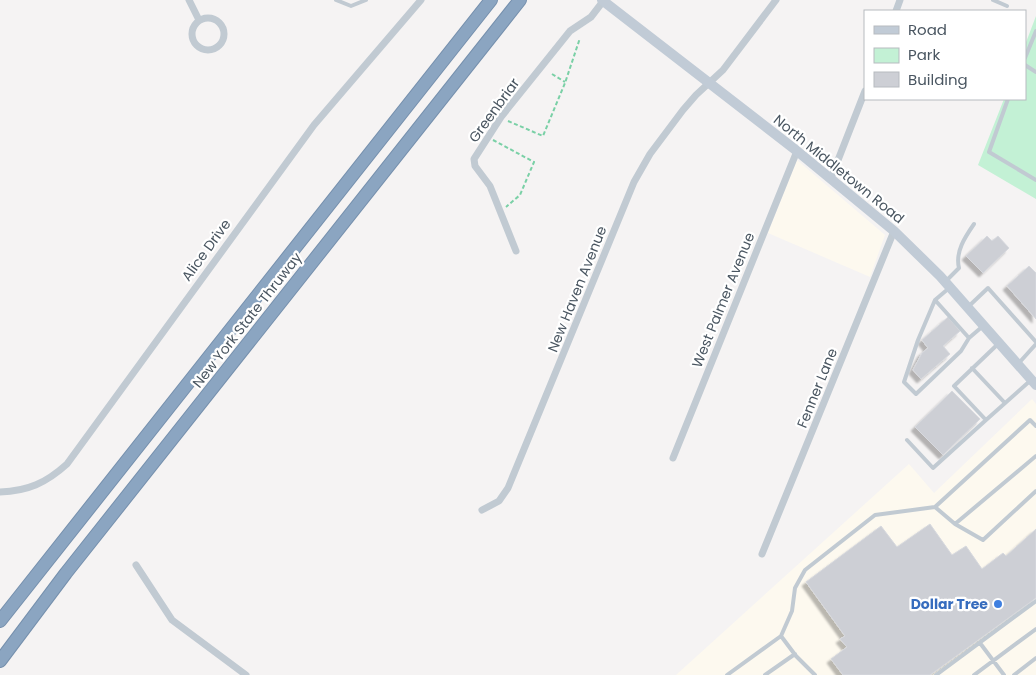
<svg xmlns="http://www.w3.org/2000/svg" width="1036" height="675" viewBox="0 0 1036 675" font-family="Poppins,sans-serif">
<defs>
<filter id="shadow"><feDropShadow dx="-4" dy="4" stdDeviation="1" flood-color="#0004"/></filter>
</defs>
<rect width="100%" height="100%" fill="#f5f3f3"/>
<path fill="#fdf9ef" d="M797,160L885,235L870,277L768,233Z
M1032,399L1036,404V675H676L909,464L934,493Z"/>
<path fill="#c3f1d5" d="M1036,16V199L978,165L1004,99H1025V45Z"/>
<path fill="#cdcfd5" stroke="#d7d9de" filter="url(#shadow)" d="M987,236L992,241L998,236L1009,248L983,273L966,256Z
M1029,266L1036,273V319L1007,286Z
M948,317L960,331L943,346L950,354L921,379L913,370L922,353L928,348L922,340Z
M952,391L980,419L943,455L915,427Z
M930,524L952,555L966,546L982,569L1003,553L1006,556L1036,529V598L930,675H843L831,659L847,647L840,639L845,636L806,582L881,526L897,547Z"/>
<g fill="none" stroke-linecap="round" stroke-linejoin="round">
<g stroke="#7690ad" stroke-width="14">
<path id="highway" d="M0,621L491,0
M0,661L66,573L520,0"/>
</g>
<path stroke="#7ad0a6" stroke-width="2" stroke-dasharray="4 2.5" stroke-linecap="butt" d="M552,74L565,82
M508,121L543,136L565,83L580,38
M493,140L534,162L520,195L506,207"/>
<path stroke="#c1cad2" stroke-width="4" d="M336,0L351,6L366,0
M993,0L1007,6
M1025,58L1036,31
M1025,65L1036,72
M1008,99L989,152L1036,180
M945,282L959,268C955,252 965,237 974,224
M948,289L935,300L969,338L983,326
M935,300L918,340L904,382L916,394L961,351L969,338
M969,306L988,288L1036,342
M998,344L954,386L986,420L1031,380
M1018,364L1036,344
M972,368L1005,403
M907,440L933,468L986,420
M935,507L1030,420L1036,426
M955,524L983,540L1036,491
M980,643L1004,675
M727,675L781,636
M765,675L795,654
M815,675L796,656L781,636L792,611L795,588L805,570L875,515L935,507L955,524L1036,456
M936,675L1036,601
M974,675L1036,629
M1014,675L1036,658"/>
<path stroke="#c1cad2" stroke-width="7" d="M189,0L199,20
M896,11L900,0
M192 34a16 16 0 1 1 32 0a16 16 0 1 1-32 0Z
M831,178L865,91
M516,251L490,186L475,166L474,159L501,117L570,31L591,17L604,0
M673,458L797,151
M0,492C28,491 46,483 67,464L314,125L421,0
M482,510L499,501L508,488L634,182L650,154L683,110L696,95L723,70L776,0
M762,554L894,231
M136,565L172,620L246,675"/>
<path stroke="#c1cbd6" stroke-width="10" d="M602,0L797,151L894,231L940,276L1036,385"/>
<use href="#highway" stroke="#8ba5c1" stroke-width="12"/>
</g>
<circle fill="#3f7fe0" stroke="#fff" stroke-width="2" cx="998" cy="604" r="5"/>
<g text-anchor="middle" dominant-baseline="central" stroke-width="4.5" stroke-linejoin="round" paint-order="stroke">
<g font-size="14" fill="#4a5661" stroke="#fff">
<text transform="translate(494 110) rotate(-54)">Greenbriar</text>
<text transform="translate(839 169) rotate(39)">North Middletown Road</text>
<text transform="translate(206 250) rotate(-54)">Alice Drive</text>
<text transform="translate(577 289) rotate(-68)">New Haven Avenue</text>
<text transform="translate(723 300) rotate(-68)">West Palmer Avenue</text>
<text transform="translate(247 320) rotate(-52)">New York State Thruway</text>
<text transform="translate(817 388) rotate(-68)">Fenner Lane</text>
</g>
<g font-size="14" font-weight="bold" fill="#366cbe" stroke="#fff" text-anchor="end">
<text x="988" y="604">Dollar Tree</text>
</g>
</g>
<rect x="864" y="10" width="162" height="90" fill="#ffffff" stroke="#b7bbc0"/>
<rect x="874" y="26" width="25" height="8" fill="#c1cbd6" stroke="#b7bbc0"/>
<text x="908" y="35" font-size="15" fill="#4a5661">Road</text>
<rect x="874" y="48" width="25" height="15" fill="#c3f1d5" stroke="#b7bbc0"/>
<text x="908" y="60" font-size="15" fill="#4a5661">Park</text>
<rect x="874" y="72" width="25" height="15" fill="#cdcfd5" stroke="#b7bbc0"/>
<text x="908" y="85" font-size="15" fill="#4a5661">Building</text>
</svg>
